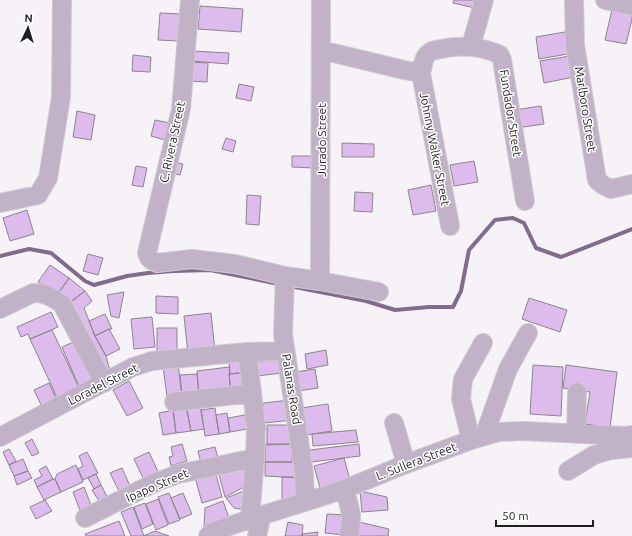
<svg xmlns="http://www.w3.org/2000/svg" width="632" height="536" viewBox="0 0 632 536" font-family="Ubuntu,sans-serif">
<rect width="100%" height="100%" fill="#f6f2f8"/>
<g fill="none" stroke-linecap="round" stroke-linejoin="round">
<path stroke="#826b8c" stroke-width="4" d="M0,256L29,249L51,253L85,281L94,285L127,276L148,273L173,271L210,270L279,284
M290,286L366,301L395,310L429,307H453L461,291L469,250L495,220L513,218L524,223L536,248L561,257L632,229"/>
</g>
<path fill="#debbed" stroke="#8a868c" d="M454,0H477L475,8L453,3Z
M613,5L632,11V19L626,44L605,40Z
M200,6L243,9L241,32L198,29Z
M160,13L181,14L179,41L158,40Z
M565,32L568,54L539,59L536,37Z
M192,51L229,53L228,64L191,61Z
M133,55L151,57L150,72L132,71Z
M570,56L574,77L544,83L540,61Z
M191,62L208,63L207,82L190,81Z
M239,84L254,87L251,101L236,98Z
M541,106L544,124L517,128L514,110Z
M77,111L95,115L91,140L73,137Z
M155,120L170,123L165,140L151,136Z
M226,138L236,141L233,152L222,149Z
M342,143L374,144V157H342Z
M292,156H314L313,168L292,167Z
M474,161L478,182L454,186L450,165Z
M174,162L183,164L180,175L172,173Z
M136,166L147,168L143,187L132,185Z
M431,185L436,211L413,215L408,190Z
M355,192L373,193L372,212L354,211Z
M247,195L261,196L259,225L246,224Z
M27,210L34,234L10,241L3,218Z
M88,254L103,258L98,275L83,271Z
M50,265L69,278L57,295L38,282Z
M69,278L85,291L69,303L57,295Z
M85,291L92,301L84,308L95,336L106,356L110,371H107L69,303Z
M124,292L119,318L111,316L107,295Z
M156,296L178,297V314L156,313Z
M529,298L567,310L560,332L522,319Z
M51,312L58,327L30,339L28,334L21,337L17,327Z
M211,313L215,351L188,354L184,316Z
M105,314L112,329H109L95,336L89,321Z
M152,317L155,347L134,349L131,319Z
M157,328H177V351L157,352Z
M109,329L120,349L106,356L95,336Z
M52,330L82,394L60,404L30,339Z
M78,340L96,382L80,389L62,347Z
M326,350L328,365L307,369L305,354Z
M242,358L243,372L230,374L229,360Z
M280,359L282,373L257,376L255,362Z
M178,364L182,396L167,397L163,366Z
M533,365L563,367L561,416L530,414Z
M566,365L617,372L610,428L585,424L590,392L563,388Z
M229,367L230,374H229L231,392L199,395L197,371Z
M315,369L318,388L298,391L296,372Z
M244,373L243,391L231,392L229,374Z
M197,374L199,395L182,396L180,375Z
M129,381L143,408L127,416L113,390Z
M49,383L58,403L44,411L34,390Z
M291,400L293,420L264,423L263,403Z
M200,404L204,429L191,431L186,406Z
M328,404L332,431L306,435L301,408Z
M186,406L191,431L176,433L173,409Z
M215,408L219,434L205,436L201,410Z
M173,410L176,433L163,435L159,413Z
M227,413L230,432L219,434L216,415Z
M245,415L247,429L230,432L228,418Z
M267,425H290L291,444L267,445Z
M356,430L358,442L313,446L312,434Z
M32,439L39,453L32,456L25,443Z
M182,444L187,461L171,466L169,457L173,456L171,447Z
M265,444H292V462H265Z
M359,444L360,456L311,462L310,450Z
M215,447L219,462L202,467L198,451Z
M9,449L16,461L9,465L3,452Z
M87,452L98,473L83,480L78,469L83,466L79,456Z
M149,452L159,474L144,480L134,459Z
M344,458L350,480L320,488L314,466Z
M23,459L28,471L14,476L9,465Z
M265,462H300V478L265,476Z
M76,465L83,482L61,492L55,479L57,474Z
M246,465L248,485L225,497L218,471Z
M46,466L53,479L37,487L34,480L42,476L39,470Z
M122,468L130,486L119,491L110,473Z
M28,471L32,478L17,485L14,476Z
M215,471L222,497L202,503L195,477Z
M96,474L101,485L94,489L88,478Z
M282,477H297V501L282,500Z
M53,479H55L61,492L44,500L37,487Z
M101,485L109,500L101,504L92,490Z
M84,487L92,508L81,513L73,492Z
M249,489L247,510L234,508L226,498Z
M360,491L387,497L388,510L362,512Z
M169,493L180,520L169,524L158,497Z
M183,493L192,514L180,519L171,498Z
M158,499L168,525L156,530L146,504Z
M45,500L52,511L36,519L30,507Z
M223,501L229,518L204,527L205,508Z
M145,503L153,524L142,529L134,507Z
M133,507L144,536H131L121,512Z
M327,514L346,515L343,535L325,533Z
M119,521L125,536H86L85,534Z
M288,522L303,525L302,536H285Z
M359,522L389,529L388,536H356Z
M155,531L169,536H143Z
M318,532L317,536H302V534Z"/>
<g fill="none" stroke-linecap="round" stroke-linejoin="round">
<g stroke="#cfccd1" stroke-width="20">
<path id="minor" d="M190,0L181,109L147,253C149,259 151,261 157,263L192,259L235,264L285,276L320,281L379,292
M574,0L575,45L597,180L603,185L611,189L632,184
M605,0L632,6
M471,46L484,0
M321,50L404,70L421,73C423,67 423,57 429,53C432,50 437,50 441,49C460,45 482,46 500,55L502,60L525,201
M421,73L450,226
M0,203L38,195L48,178L61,97L62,0
M285,276L283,334L304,473L305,502
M320,281L321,0
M0,309L33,293C44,292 53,297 62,304L104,383
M247,352L256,425L255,458L250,519
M174,402L252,393
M394,423L406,464
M576,434L577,392
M486,436L487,428L508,369L528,333
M0,437L133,367L152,361L247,352L285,351
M471,440L461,399L462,388L463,379L483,343
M568,471L594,455L611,450L632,448
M345,489L351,514V522L349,536
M85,518L154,483L178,474L255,458
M208,536L212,532L250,519L305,502L345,489L406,464L471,440L499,432L523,431L626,436L632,435
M257,536L262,515"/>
</g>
<use href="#minor" stroke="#c1b2c8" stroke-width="18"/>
</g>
<g text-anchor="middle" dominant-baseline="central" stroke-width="3" stroke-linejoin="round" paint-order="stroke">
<g font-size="12" fill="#201f21" stroke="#fff">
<text transform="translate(586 109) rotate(81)">Marlboro Street</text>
<text transform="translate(511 113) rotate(81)">Fundador Street</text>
<text transform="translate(321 140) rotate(-90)">Jurado Street</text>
<text transform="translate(172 142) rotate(-78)">C. Rivera Street</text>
<text transform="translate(435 149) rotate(79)">Johnny Walker Street</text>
<text transform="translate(103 384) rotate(-27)">Loradel Street</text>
<text transform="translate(292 389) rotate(81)">Palanas Road</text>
<text transform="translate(416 461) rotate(-21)">L. Sullera Street</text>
<text transform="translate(157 485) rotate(-23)">Ipapo Street</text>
</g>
</g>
<g transform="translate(28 28) rotate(4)" stroke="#ffffff" stroke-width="3" paint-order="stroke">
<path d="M0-3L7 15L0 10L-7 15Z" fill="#201f21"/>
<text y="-6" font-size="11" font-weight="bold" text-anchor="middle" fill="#201f21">N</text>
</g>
<path d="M496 520v6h97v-6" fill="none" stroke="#201f21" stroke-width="2"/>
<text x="502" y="520" font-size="12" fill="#201f21" stroke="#ffffff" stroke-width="3" paint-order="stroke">50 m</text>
</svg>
